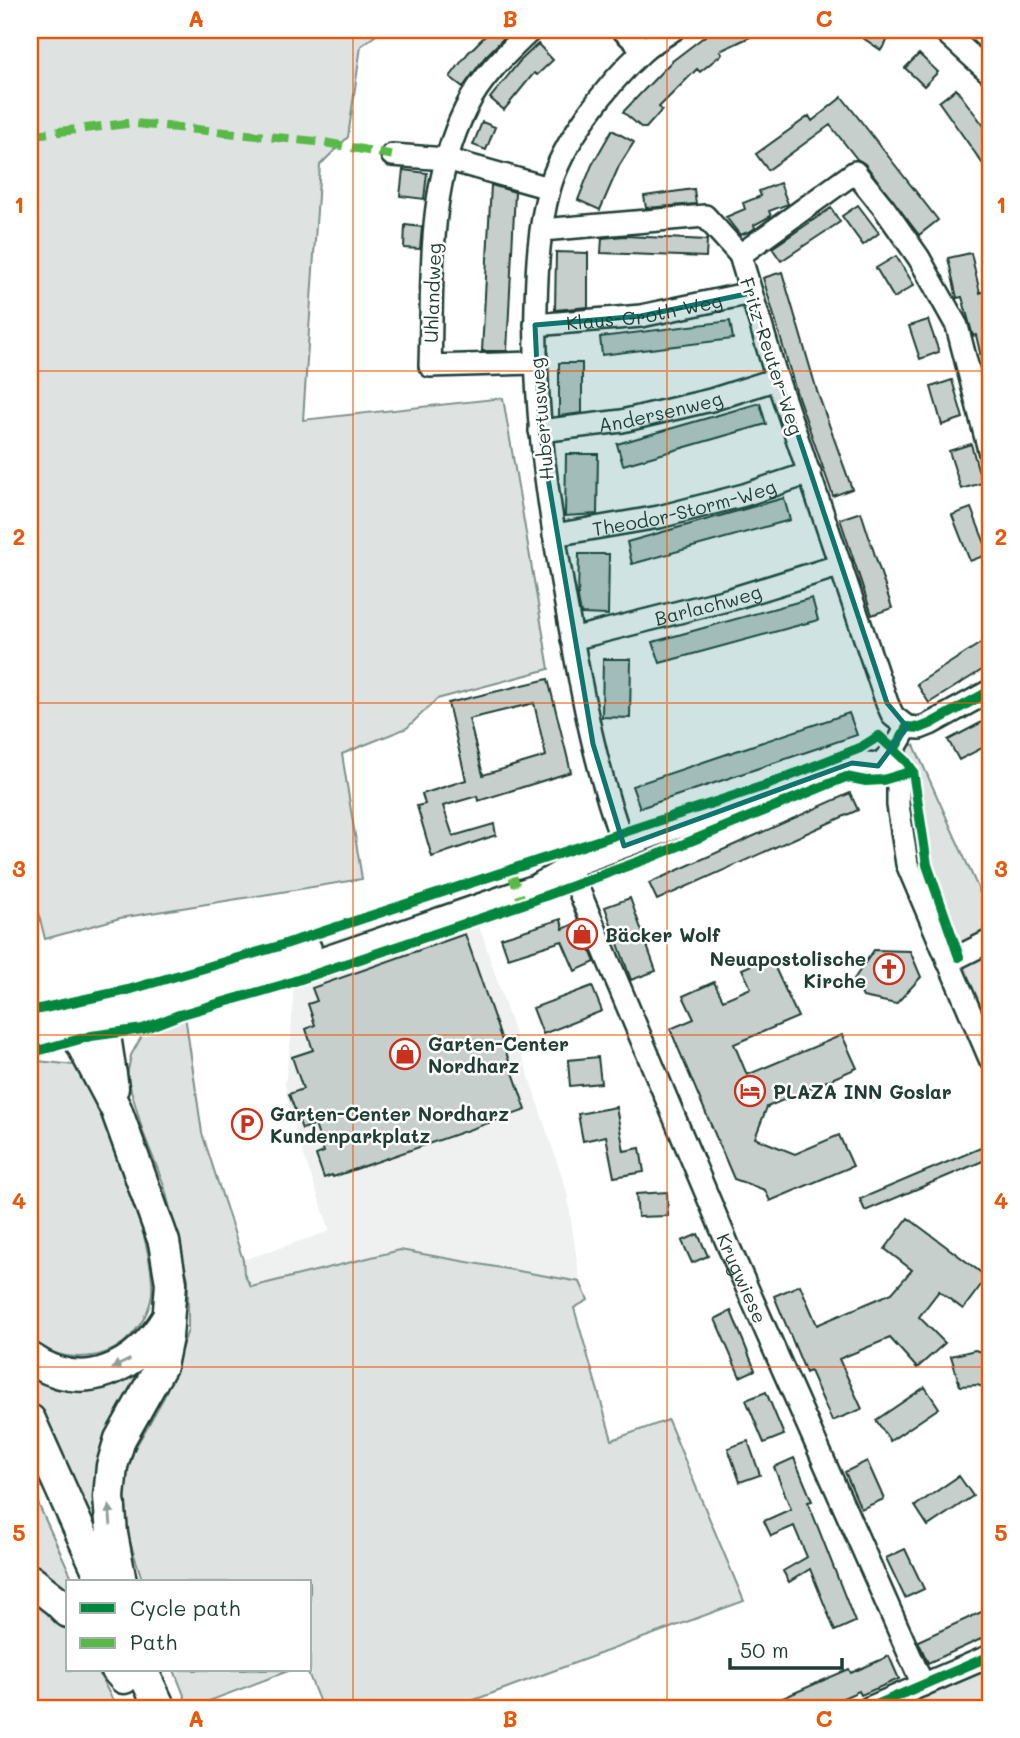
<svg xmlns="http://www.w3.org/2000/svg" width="1020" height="1738" viewBox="0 0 1020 1738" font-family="Mali,sans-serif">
<rect width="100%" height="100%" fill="#fff"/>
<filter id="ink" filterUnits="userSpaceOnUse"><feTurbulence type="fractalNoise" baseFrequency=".0143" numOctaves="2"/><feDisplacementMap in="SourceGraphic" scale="14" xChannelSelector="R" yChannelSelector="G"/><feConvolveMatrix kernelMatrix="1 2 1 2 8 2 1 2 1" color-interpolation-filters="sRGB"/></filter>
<g filter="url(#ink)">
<path fill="#eef1f0" d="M469,895L567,1192L580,1282L400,1250L251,1287L244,1274L243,1260L330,1231L290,1115L285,1084L291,1037L294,981L225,1005L185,1015L160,1009L273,959Z"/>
<path fill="#dee3e2" stroke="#7e908b" stroke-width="2" d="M30,30H383L361,46L348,137L320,165L303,420L503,398L549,669L437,699L407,728L342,754L362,879L120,918L45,939L30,879Z
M902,745H914L990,915V1059L907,864L894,767Z
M185,1015L202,1133L243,1260L244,1274L251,1287L400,1250L580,1282L588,1300L574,1308L612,1440L668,1420L744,1601L452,1708H346L345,1706L322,1708L307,1670H310V1582H143L127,1533L124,1500L129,1459L164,1397L188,1330V1279L164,1185L143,1132L127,1076L131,1055L143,1034Z
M38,1061L83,1066C103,1111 161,1256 151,1300C145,1325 123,1350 98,1355C72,1360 49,1356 30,1337V1063Z
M160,1337L118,1427L110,1563L56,1458L30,1398V1367L60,1380Z
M30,1486L74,1582H68V1601L30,1573Z
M30,1594L68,1629V1670H97L117,1708H30Z
M990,1669V1708H898L911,1703Z
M174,1670H291L201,1704L203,1708H189Z"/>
<path fill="#c7cfcc" stroke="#1f3d34" stroke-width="2" fill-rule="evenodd" d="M491,30H512L485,57L463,87L450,77L468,53Z
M713,30H765L720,51L722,54L700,72L697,69L659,107L662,110L646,128H642L623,112L671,62Z
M851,30H894L881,50Z
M538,44L553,60L537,75L534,73L504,110L490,98L519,62Z
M919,54L938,72L924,86L905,68Z
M956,89L990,134V174L939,102Z
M842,97L938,220L919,235L865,164L857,159L830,125L768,170L756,154L809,116L812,121Z
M482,122L495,127L486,150L473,145Z
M612,130L634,142L619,166L600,210L578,200L592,165Z
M403,170L427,173L424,199L400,196Z
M780,183L788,204L769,211L771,216L754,225L755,228L751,231L740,235L726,217L745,209L743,203L761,196L759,191Z
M491,185L515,192L507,351H482Z
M694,189L696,204L646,208L644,196Z
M858,205L879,233L863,245L842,216Z
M831,208L840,222L781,261L772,248Z
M405,225L422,227L420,249L404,248Z
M625,236L707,240L706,257L601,253L602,238Z
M556,252L588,253V307L555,310Z
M971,253L980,293L985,291L990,313V374H985L976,335L973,336L962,297L957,298L948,258Z
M896,256L914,285L894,298L876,268Z
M782,272L817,391L852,489L833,496L796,391L763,278Z
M928,320L939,352L920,359L909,326Z
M730,321L733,339L602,355L600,337Z
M559,363H582V413L559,416Z
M952,380L963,418L942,425L931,387Z
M760,403L766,424L623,465L617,444Z
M971,444L982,483L961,489L949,451Z
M566,454H598L597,514L565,516Z
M784,498L790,520L632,564L627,542Z
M971,508L989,554L970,561L952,515Z
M861,512L892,608L872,615L840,519Z
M579,554H609L608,615L581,614L578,598Z
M812,598L818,620L660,663L653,642Z
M990,637V665L929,703L917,684Z
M603,659H631L630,718L602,717Z
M548,679L571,772L478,801L477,796L443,806L453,836L494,824L496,835L432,857L417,806L425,804L422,794L466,780L448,703ZM534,703L546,756L483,775L469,719Z
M849,713L857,735L640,808L632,786Z
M990,718V744L959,760L948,740Z
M850,793L858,810L657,900L649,883Z
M630,898L656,971L631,980L605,907Z
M561,919L563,929L578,922L595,962L575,971L562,941L508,958L501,938Z
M465,934L526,1110L333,1177L332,1175L324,1178L316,1155L324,1152L315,1125L302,1129L289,1094L303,1089L292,1057L313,1050L306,1029L315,1025L308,1004L317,1001L312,988Z
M874,950L910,951L921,977L896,1004L863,997L854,979Z
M770,957L798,1017L734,1044L747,1075L842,1035L857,1068L767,1107L755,1138L795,1154L839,1135L853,1166L770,1201L765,1190L734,1179L670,1029L694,1019L683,996L714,982L723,1000L751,988L742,969Z
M592,986L602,1011L543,1034L533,1008Z
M598,1057L601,1083L570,1086L568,1060Z
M616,1107L624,1151L640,1148L644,1172L614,1177L606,1136L583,1141L578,1114Z
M990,1144V1158L865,1211L860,1199Z
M667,1192L668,1216L638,1217L636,1194Z
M908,1218L987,1277L963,1309L939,1291L919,1317L945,1343L917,1368L890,1338L839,1359L862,1409L832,1421L810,1371L806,1373L774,1296L800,1285L817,1325L892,1293L912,1270L885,1249Z
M698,1234L708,1256L692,1263L682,1241Z
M731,1311L755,1370L740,1377L715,1319Z
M975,1350L990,1355V1389L977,1385L960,1386L951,1356Z
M925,1387L939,1408L890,1441L876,1420Z
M766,1392L784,1435L764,1443L746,1400Z
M748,1441L760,1475L740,1482L728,1448Z
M794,1458L812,1501L808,1502L855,1622L835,1631L810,1569L789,1582L783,1571L807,1557L794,1526L771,1536L764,1521L791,1509L774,1467Z
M867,1461L884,1499L861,1509L845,1472Z
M959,1476L973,1496L928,1526L915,1506Z
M905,1549L924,1589L905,1598L886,1558Z
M990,1608V1635L928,1663L918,1641Z
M889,1656L899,1679L861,1695L859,1691L820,1708H760L849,1669L851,1673Z"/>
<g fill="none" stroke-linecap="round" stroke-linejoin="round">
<g stroke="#1f3d34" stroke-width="26">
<g id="minor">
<path d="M531,30C507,53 481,77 466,108C426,187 433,279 430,366L534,363"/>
<path d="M623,30L644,50"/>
<path d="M943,30L990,73"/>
<path d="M392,155L446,159L549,188"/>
<path d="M542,230L705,216L740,255"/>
<path id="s1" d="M535,325L641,316L751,293"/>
<path id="s2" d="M540,431L622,421L711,400L777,379"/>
<path id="s3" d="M554,535L659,517L744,495L810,473"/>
<path id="s4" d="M572,639L731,599L841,565"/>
<path d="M907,727L893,716L887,703L777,379L740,255L855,172L884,208L919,258L957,326L990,454"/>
<path d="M878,766L894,750L907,727L920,728L930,724L990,691"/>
<path d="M624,846C594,767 580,682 565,599C548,502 533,405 536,305C537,267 539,227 549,190C561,144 608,83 643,51C652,43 663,37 673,30"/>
<path id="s5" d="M569,867L728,1245L923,1685"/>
<path d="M948,962L990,941"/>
<path d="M30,1024L133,1001L310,947"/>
<path d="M30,1041C202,1006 368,942 535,886L569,867L852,763C861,762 885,764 894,767L898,777V805L907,864L990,1059"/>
<path d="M869,1708L990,1656"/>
</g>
</g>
<g stroke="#1f3d34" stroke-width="35">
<path id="highway" d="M101,1009L113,1088
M72,1016L79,1039L116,1109L164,1242L171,1283L167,1337L161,1366L120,1439L112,1466L109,1497L112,1534L121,1582
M30,1358C83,1396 137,1368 168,1317
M30,1420L103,1582
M30,1580L57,1601L68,1612
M117,1670L124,1678
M142,1670L160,1708"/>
</g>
<use href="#minor" stroke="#fff" stroke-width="21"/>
<use href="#highway" stroke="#fff" stroke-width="30"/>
<path stroke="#58b947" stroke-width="9" stroke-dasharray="18 9" stroke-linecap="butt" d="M30,135L131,123L322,142L392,155
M510,869L523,904"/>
<g stroke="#fff" stroke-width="15">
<path id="cycleway" d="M894,750L907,727L920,728L930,724L990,691
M30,1011L128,990L276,947L764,786L860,748L879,736L906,761L913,771L927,865L959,957
M30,1053L91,1036L143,1029L179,1015L283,985L523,904L657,855L846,777L866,781L883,780L913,771
M869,1708L990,1656"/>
</g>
<use href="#cycleway" stroke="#00873e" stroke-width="10"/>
</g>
<defs><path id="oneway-solid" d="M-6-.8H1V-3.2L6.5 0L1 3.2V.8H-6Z" transform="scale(1.75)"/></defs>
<g fill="#8f9e9a">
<use href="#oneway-solid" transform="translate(121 1364) rotate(153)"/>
<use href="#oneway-solid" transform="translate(110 1515) rotate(-95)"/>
</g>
</g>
<path fill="#0f766e" fill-opacity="0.2" stroke="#0f766e" stroke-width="5" stroke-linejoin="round" d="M751,293L887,703L907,727L878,766L852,763L624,846L593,744L540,431L535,325L641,316Z"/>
<path fill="none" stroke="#e8590c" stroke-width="2" stroke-opacity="0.55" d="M353,30V1708M667,30V1708M30,371H990M30,703H990M30,1035H990M30,1367H990"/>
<defs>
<g id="shop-ring" transform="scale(1.575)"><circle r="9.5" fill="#fff" stroke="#c8321e" stroke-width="1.5"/><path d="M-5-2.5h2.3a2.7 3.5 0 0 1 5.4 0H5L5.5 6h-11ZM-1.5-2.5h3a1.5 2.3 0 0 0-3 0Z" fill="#c8321e"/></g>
<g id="church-ring" transform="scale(1.575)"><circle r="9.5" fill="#fff" stroke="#c8321e" stroke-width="1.5"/><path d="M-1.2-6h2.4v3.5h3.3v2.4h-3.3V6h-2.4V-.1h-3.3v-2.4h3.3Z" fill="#c8321e"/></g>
<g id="hotel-ring" transform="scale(1.575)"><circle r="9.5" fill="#fff" stroke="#c8321e" stroke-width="1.5"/><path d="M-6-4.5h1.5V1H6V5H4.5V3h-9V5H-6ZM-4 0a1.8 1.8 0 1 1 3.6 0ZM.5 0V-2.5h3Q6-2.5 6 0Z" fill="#c8321e"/></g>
<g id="parking-ring" transform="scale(1.575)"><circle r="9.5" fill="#fff" stroke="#c8321e" stroke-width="1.5"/><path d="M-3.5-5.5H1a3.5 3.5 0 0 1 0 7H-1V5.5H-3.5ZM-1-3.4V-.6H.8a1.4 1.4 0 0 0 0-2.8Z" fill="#c8321e"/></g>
</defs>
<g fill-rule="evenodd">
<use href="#shop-ring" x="582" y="934"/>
<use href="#church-ring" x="889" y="969"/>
<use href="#shop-ring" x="405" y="1054"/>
<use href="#hotel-ring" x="750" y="1091"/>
<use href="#parking-ring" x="247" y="1124"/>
</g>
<g text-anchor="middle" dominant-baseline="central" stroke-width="5" stroke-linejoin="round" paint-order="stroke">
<g font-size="19" fill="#1f3d34" stroke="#fff">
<text transform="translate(432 293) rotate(-88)">Uhlandweg</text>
<text stroke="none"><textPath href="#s1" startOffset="110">Klaus-Groth-Weg</textPath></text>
<text transform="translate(772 356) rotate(72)">Fritz-Reuter-Weg</text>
<text stroke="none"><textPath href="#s2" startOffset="122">Andersenweg</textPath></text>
<text transform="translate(541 419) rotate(-95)">Hubertusweg</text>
<text stroke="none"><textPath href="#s3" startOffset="133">Theodor-Storm-Weg</textPath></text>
<text stroke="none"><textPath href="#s4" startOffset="140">Barlachweg</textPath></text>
<text stroke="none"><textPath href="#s5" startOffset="446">Krugwiese</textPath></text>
</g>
<g font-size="19" font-weight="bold" fill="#1f3d34" stroke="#fff" text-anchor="start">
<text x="605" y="934">Bäcker Wolf</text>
<text x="866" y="958" text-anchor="end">Neuapostolische<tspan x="866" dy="22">Kirche</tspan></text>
<text x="428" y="1043">Garten-Center<tspan x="428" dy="22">Nordharz</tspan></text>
<text x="773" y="1091">PLAZA INN Goslar</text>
<text x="270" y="1113">Garten-Center Nordharz<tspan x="270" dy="22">Kundenparkplatz</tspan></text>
</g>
</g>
<rect width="1020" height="1738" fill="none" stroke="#fff" stroke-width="77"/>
<rect x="66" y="1580" width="245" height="91" fill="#ffffff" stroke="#a5b1ae" stroke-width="2"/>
<rect x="80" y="1603" width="35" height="10" fill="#00873e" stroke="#a5b1ae" stroke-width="2"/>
<text x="130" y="1616" font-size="21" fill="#1f3d34">Cycle path</text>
<rect x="80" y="1638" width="35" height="10" fill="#58b947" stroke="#a5b1ae" stroke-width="2"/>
<text x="130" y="1650" font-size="21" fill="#1f3d34">Path</text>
<path d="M730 1658v10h112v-10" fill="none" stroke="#1f3d34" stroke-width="3.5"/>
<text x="740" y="1658" font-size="21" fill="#1f3d34" stroke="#ffffff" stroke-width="5" paint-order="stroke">50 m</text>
<rect x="38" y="38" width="944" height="1662" fill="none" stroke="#e8590c" stroke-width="2.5"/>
<g font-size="23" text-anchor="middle" font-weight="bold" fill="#e8590c">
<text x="196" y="27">A</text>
<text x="510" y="27">B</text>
<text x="824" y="27">C</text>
<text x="19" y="213">1</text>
<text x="1001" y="213">1</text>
<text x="19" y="545">2</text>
<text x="1001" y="545">2</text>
<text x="19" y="877">3</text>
<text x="1001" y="877">3</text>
<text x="19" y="1209">4</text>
<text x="1001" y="1209">4</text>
<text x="19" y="1541">5</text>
<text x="1001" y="1541">5</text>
<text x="196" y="1727">A</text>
<text x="510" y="1727">B</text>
<text x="824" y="1727">C</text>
</g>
</svg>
